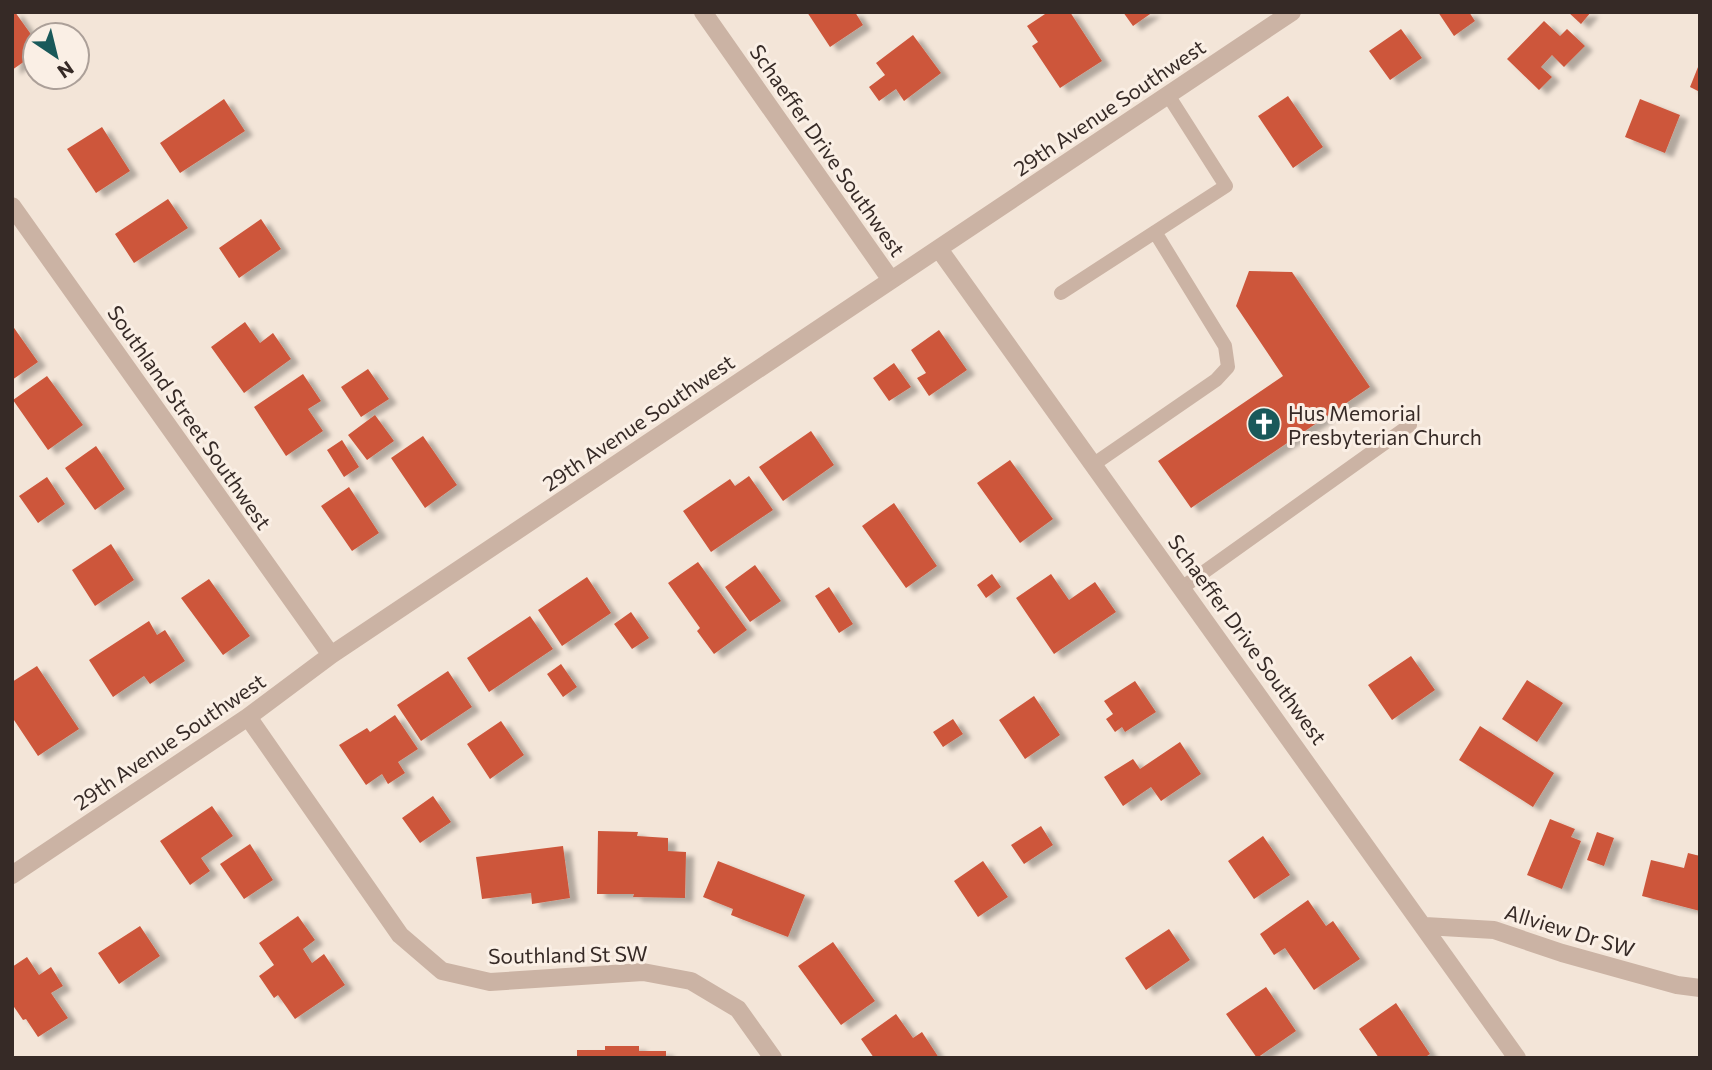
<svg xmlns="http://www.w3.org/2000/svg" width="1712" height="1070" viewBox="0 0 1712 1070" font-family="Commissioner,sans-serif">
<defs>
<filter id="shadow"><feDropShadow dx="8" dy="4.5" stdDeviation="2" flood-color="#0004"/></filter>
</defs>
<rect width="100%" height="100%" fill="#f3e5d8"/>
<path fill="#cd563b" filter="url(#shadow)" d="M12,12H15L35,40V54L12,70Z
M807,12H855L863,25L830,47Z
M1048,12H1070L1102,61L1060,88L1032,46L1038,42L1027,26Z
M1123,12H1153L1133,26Z
M1438,12H1469L1475,21L1454,36Z
M1568,12H1591L1581,24Z
M1544,21L1560,36L1567,29L1585,46L1564,67L1552,55L1541,67L1552,77L1539,90L1507,59Z
M1401,29L1422,58L1390,80L1369,51Z
M913,35L941,73L904,101L896,89L879,101L869,87L885,75L876,63Z
M1700,62V92L1690,87Z
M1288,96L1323,147L1293,168L1258,116Z
M224,99L245,131L180,173L160,143Z
M1640,99L1680,115L1665,153L1625,137Z
M102,127L130,171L96,193L67,149Z
M168,199L188,228L134,263L115,234Z
M261,219L281,249L239,278L219,248Z
M1249,271L1292,272L1370,387L1191,508L1158,461L1283,376L1236,306Z
M245,322L260,343L273,333L291,359L244,393L211,347Z
M12,325L38,362L12,380Z
M939,330L967,370L929,396L917,378L926,373L911,350Z
M894,363L911,387L889,401L873,378Z
M368,369L389,399L361,417L341,387Z
M303,374L321,401L308,409L323,431L286,456L254,407Z
M47,376L83,425L48,450L13,400Z
M375,415L394,441L367,460L348,435Z
M811,431L834,465L783,501L759,467Z
M423,436L457,485L425,508L391,458Z
M342,440L359,467L344,477L327,450Z
M96,446L125,489L95,510L65,468Z
M1010,460L1053,519L1020,543L977,483Z
M749,476L773,510L711,552L683,511L730,479L735,486Z
M47,477L65,504L38,523L19,496Z
M349,487L379,533L352,551L321,506Z
M894,503L937,566L906,588L862,526Z
M111,544L134,580L95,606L72,570Z
M698,562L747,630L714,654L697,631L700,628L668,583Z
M755,565L781,601L750,622L725,587Z
M992,574L1001,587L986,598L977,585Z
M1051,574L1069,600L1095,582L1116,612L1054,654L1016,598Z
M587,577L611,613L562,646L538,610Z
M209,579L250,636L223,655L181,598Z
M829,587L853,624L839,633L815,596Z
M631,612L649,638L632,649L614,624Z
M530,616L553,649L489,692L467,658Z
M149,621L157,635L165,630L185,661L150,684L144,676L113,697L89,660Z
M1411,656L1435,690L1392,720L1368,685Z
M561,664L577,687L563,697L547,674Z
M37,666L79,729L38,756L12,717V682Z
M448,671L472,707L421,741L397,705Z
M1527,680L1563,703L1537,742L1502,719Z
M1135,681L1156,712L1125,732L1122,727L1115,732L1106,719L1113,714L1104,701Z
M1034,696L1060,735L1025,759L999,720Z
M395,715L418,749L398,762L405,773L388,784L382,774L366,785L339,745L367,728L370,732Z
M953,719L963,734L943,747L933,732Z
M501,721L524,755L490,779L467,744Z
M1480,726L1554,773L1533,807L1459,760Z
M1180,742L1201,774L1161,801L1151,787L1123,806L1104,777L1133,759L1140,769Z
M433,796L451,822L420,843L402,818Z
M212,806L233,836L201,858L210,871L190,885L160,841Z
M1550,819L1575,829L1571,837L1581,841L1562,889L1527,875Z
M1041,826L1053,845L1024,864L1011,845Z
M598,831L638,832L637,836L668,838V851L686,852L685,898L633,897L634,894H597Z
M1597,832L1614,838L1604,866L1587,860Z
M1263,836L1290,875L1254,899L1228,861Z
M250,844L273,880L244,899L220,864Z
M563,846L570,898L532,904L531,893L482,899L476,857Z
M1688,853L1700,856V911L1642,896L1651,860L1684,868Z
M718,861L805,895L788,937L731,915L733,909L703,897Z
M983,861L1008,897L978,917L954,881Z
M1308,900L1326,926L1333,921L1360,959L1314,990L1285,948L1274,955L1260,934Z
M298,916L315,940L303,949L312,963L324,954L345,985L295,1019L278,995L274,998L259,976L274,965L259,943Z
M140,926L160,956L119,984L98,953Z
M1169,929L1190,960L1146,990L1125,958Z
M833,942L875,1001L841,1025L798,966Z
M27,957L39,975L51,967L63,986L51,993L68,1018L38,1037L26,1019L23,1020L12,1004V967Z
M1266,987L1296,1031L1257,1058L1226,1014Z
M1396,1003L1430,1054L1424,1058H1379L1359,1029Z
M896,1014L913,1038L922,1032L939,1058H874L861,1039Z
M605,1046H639V1051H666V1058H577V1050H605Z"/>
<g fill="none" stroke-linecap="round" stroke-linejoin="round">
<path stroke="#cbb3a4" stroke-width="14" d="M1061,293L1226,186L1168,95
M1094,464L1216,380L1228,367L1225,346L1155,232
M1183,587L1410,425"/>
<path stroke="#cbb3a4" stroke-width="18" d="M703,12L891,280
M12,206L331,655
M939,249L1517,1058
M248,717L400,935L442,971L490,982L643,972L691,981L738,1009L773,1058
M12,875L248,717L331,655L1292,12
M1425,926L1494,930L1562,953L1677,985L1700,988"/>
</g>
<defs>
<g id="church-disc" transform="scale(1.75)"><circle r="9.5" fill="#19595a" stroke="#faefe5"/><path d="M-1.2-6h2.4v3.5h3.3v2.4h-3.3V6h-2.4V-.1h-3.3v-2.4h3.3Z" fill="#fff"/></g>
</defs>
<g fill-rule="evenodd">
<use href="#church-disc" x="1264" y="424"/>
</g>
<g text-anchor="middle" dominant-baseline="central" stroke-width="6" stroke-linejoin="round" paint-order="stroke">
<g font-size="21" fill="#362a26" stroke="#faefe5">
<text transform="translate(1109 107) rotate(-34)">29th Avenue Southwest</text>
<text transform="translate(828 150) rotate(55)">Schaeffer Drive Southwest</text>
<text transform="translate(190 417) rotate(55)">Southland Street Southwest</text>
<text transform="translate(638 422) rotate(-34)">29th Avenue Southwest</text>
<text transform="translate(1248 639) rotate(54)">Schaeffer Drive Southwest</text>
<text transform="translate(169 741) rotate(-34)">29th Avenue Southwest</text>
<text transform="translate(1570 930) rotate(17)">Allview Dr SW</text>
<text transform="translate(568 954) rotate(-1)">Southland St SW</text>
</g>
<g font-size="21" fill="#362a26" stroke="#faefe5" text-anchor="start">
<text x="1288" y="412">Hus Memorial<tspan x="1288" dy="24">Presbyterian Church</tspan></text>
</g>
</g>
<rect width="1712" height="1070" fill="none" stroke="#362a26" stroke-width="28"/>
<g transform="translate(56 56) rotate(145)"><circle r="33" fill="#faefe5" stroke="#aca099" stroke-width="2"/>
<path d="M0-5L12 26L0 18L-12 26Z" fill="#19595a"/>
<text y="-10" font-size="19" font-weight="bold" text-anchor="middle" fill="#362a26">N</text>
</g>
</svg>
